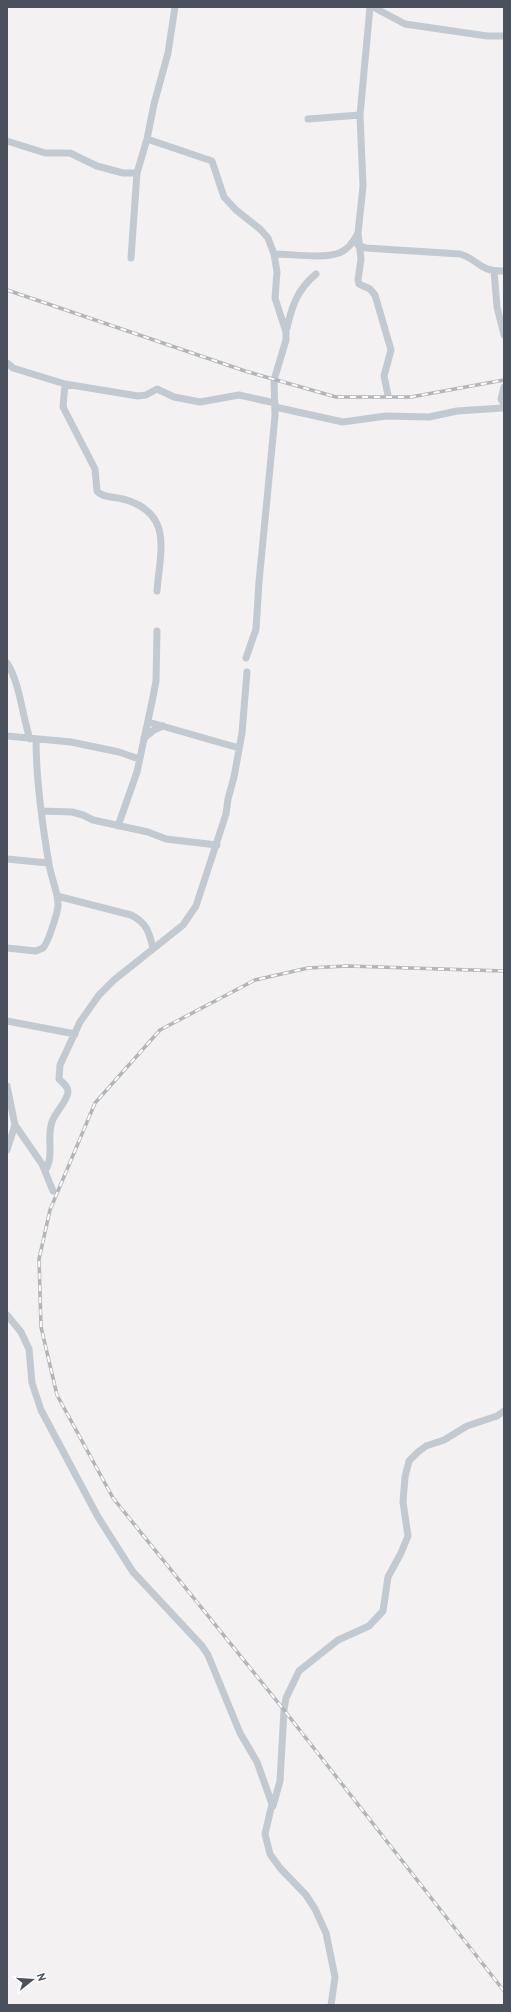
<svg xmlns="http://www.w3.org/2000/svg" width="511" height="2012" viewBox="0 0 511 2012" font-family="'PT Sans',sans-serif">
<rect width="100%" height="100%" fill="#f3f1f1"/>
<g fill="none" stroke-linecap="round" stroke-linejoin="round">
<path stroke="#c3c9d1" stroke-width="7" d="M370,7L360,115L363,186L358,233L361,259L358,280L359,284L370,289L375,295L391,350L384,376L388,395
M373,7L405,24L487,36H504
M308,119L360,115
M147,139L212,161L224,197L236,210L260,229L268,238L274,254L277,272L275,298L286,332V340L274,380L275,416L259,582L256,629L246,658
M7,141L45,153H70L97,166L123,173H137
M358,245L366,248L460,254C478,259 479,272 504,271
M274,254C292,254 323,259 339,253C348,250 354,241 358,233
M131,258L137,173L147,139L154,104L168,53L175,7
M494,271L497,307L504,335
M287,328C292,305 298,289 316,274
M7,363L13,368L65,384L138,396L146,395L157,389L174,397L200,402L239,395L275,403
M65,384L63,407L95,469L97,491C103,498 115,497 123,499C174,513 160,551 157,591
M504,387L501,399L504,405
M275,407L343,422L386,416L429,417L457,411L503,408
M7,663C20,683 22,715 30,739
M148,722L239,748
M7,736L71,742L119,752L139,759
M144,738L154,730L163,726
M42,811L72,812L83,815L93,820L148,832L166,839L217,845
M118,826L137,772L152,702L156,681L157,631
M7,859L48,863
M57,896L131,915C147,923 149,932 153,948
M7,948L36,951L43,948C48,943 59,910 58,903C57,890 51,877 49,864C42,823 36,781 36,739
M7,1021L75,1034
M7,1086L15,1125L42,1164L53,1191
M7,1150L15,1125
M45,1171C55,1155 46,1139 52,1122C55,1112 67,1102 68,1092C68,1086 63,1083 59,1079L60,1065L80,1022L99,995L114,980L183,925L196,906L226,814L228,799L234,777L242,733L247,672
M7,1315L21,1332L29,1349L32,1383L41,1410L98,1517L133,1572L202,1646L208,1655L240,1733L257,1762L272,1804L265,1834L270,1854L280,1868L306,1895L315,1909L326,1933L335,1977L331,2005
M273,1806L280,1781L284,1710L286,1698L299,1671L338,1640L369,1626L383,1611L388,1577L401,1553L408,1536L403,1502L405,1477L409,1461L418,1452L426,1446L444,1440L467,1426L497,1416L504,1411"/>
<g stroke="#b3b5ba" stroke-width="3.5">
<path id="rail" d="M7,290L245,371L336,397H411L504,380
M504,971L347,966L308,968L255,980L160,1030L95,1103L50,1210L39,1259L41,1327L57,1395L113,1498L284,1710L504,1991"/>
</g>
<use href="#rail" stroke="#fff" stroke-width="2" stroke-dasharray="6" stroke-linecap="butt"/>
</g>
<rect width="511" height="2012" fill="none" stroke="#4a515c" stroke-width="16"/>
<g transform="translate(32 1980) rotate(73)" stroke="#ffffff" stroke-width="3" paint-order="stroke">
<path d="M0-3L7 15L0 10L-7 15Z" fill="#4a515c"/>
<text y="-6" font-size="11" font-weight="bold" text-anchor="middle" fill="#4a515c">N</text>
</g>
</svg>
